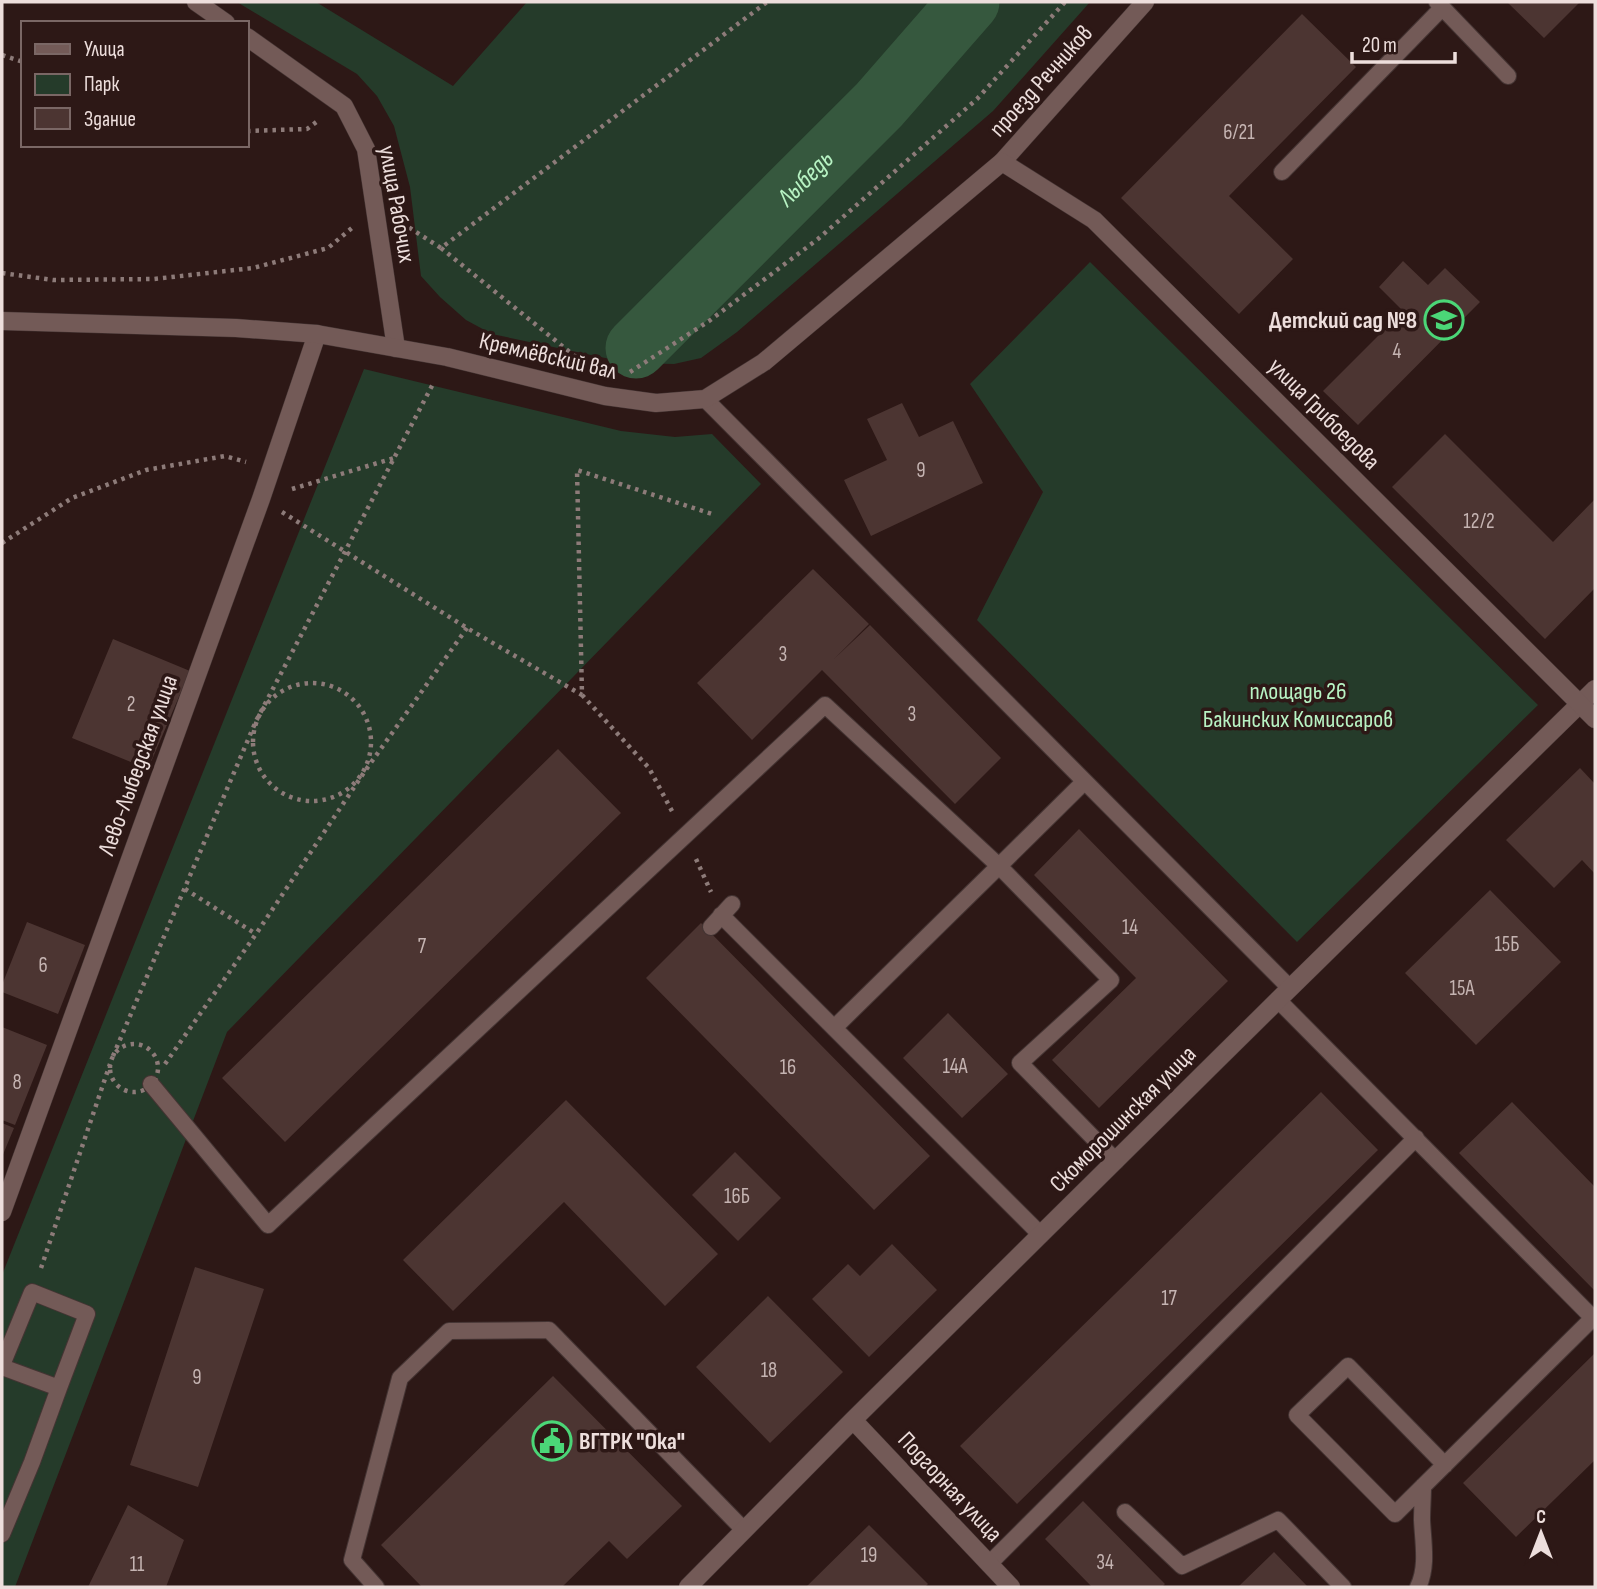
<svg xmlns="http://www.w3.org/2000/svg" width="1597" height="1589" viewBox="0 0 1597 1589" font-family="'Sofia Sans Condensed',sans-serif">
<rect width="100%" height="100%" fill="#2d1816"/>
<path fill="#253b2a" d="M237,2H316L453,86L527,2H1090L993,111L737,332L701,358L674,364L629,363L492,334L466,320L440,297L421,276L410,187L394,126L377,96L357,74Z
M1090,262L1538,705L1297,942L977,620L1043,492L970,384Z
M364,369L621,431L675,437L712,434L761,484L227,1032L15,1587H2V1275Z"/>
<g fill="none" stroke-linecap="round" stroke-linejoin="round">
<path stroke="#36583e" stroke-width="61" id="s1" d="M636,348L879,105L969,2"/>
</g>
<path fill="#4c3532" d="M1507,2H1580L1544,38Z
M1302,14L1356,67L1229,196L1293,259L1239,314L1121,198Z
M1403,261L1428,285L1445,268L1480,302L1358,425L1323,391L1403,311L1379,287Z
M902,403L919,437L953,421L983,483L871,536L844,480L887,460L867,419Z
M1445,434L1553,542L1595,499V588L1545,639L1392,487Z
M813,569L869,624L834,659L870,625L1001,758L955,804L822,670L752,740L697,683Z
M113,639L190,671L148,769L72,738Z
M558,749L621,813L285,1142L222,1078Z
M1580,768L1595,784V874L1582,860L1554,888L1506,840Z
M1079,829L1228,981L1099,1108L1052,1060L1136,978L1034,875Z
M1490,890L1561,962L1476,1045L1405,973Z
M27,922L85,945L58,1014L2,992V985Z
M701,923L930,1156L874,1210L646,978Z
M948,1013L1008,1074L962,1118L903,1058Z
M2,1027L47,1045L15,1125L2,1120Z
M1321,1092L1378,1150L1017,1504L960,1446Z
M566,1100L718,1254L665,1306L564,1202L453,1311L403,1260Z
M1512,1102L1595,1187V1291L1459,1153Z
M2,1123L14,1128L2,1157Z
M735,1152L781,1198L738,1241L692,1195Z
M892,1244L937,1290L869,1357L812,1299L848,1264L860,1276Z
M195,1267L264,1289L198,1487L130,1465Z
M768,1296L843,1372L770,1443L696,1367Z
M1595,1353V1460L1516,1537L1463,1483Z
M553,1376L682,1506L627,1559L609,1541L562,1587H422L381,1545Z
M1083,1501L1165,1584L1162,1587H1092L1045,1539Z
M128,1505L184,1540L166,1587H88Z
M869,1525L928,1584L925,1587H806Z
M1274,1552L1308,1587H1238Z"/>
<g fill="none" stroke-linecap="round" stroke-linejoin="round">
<g stroke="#443433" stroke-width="18">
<path id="lane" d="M1437,2L1508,76
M1282,172L1442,8
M705,399L1290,988
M1084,782L999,866L1111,980L1020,1063L1116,1161
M721,915L1041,1235
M711,927L732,904
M1278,1000L1593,1318L1395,1514L1297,1415L1348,1366L1445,1465
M151,1084L268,1225L825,705L999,866L834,1028
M2,1365L32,1292L87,1314L59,1388L2,1367
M1125,1512L1182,1566L1278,1520L1343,1587
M2,1534L32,1462L59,1388
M989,1564L1416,1138
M376,1587L352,1560L400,1378L449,1331L549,1330L744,1530
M1418,1587C1428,1567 1423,1542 1422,1520C1422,1509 1423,1497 1423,1486"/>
</g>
<g stroke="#443433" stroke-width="19">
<path id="street" d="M196,2L226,23
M247,37L344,106L366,149L396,348
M1002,162L1145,2
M2,1212L261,499L317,334
M853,1420L1011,1587
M688,1587L853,1420L1278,1000L1595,689"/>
</g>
<g stroke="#443433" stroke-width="19">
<path id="secondary" d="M2,321L236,328L317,334L447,357L605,396L656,403L705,399L764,362L1002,162L1094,220L1595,719"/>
</g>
<path stroke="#8d7b79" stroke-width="4.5" stroke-dasharray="3.5 5" stroke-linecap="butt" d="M2,55L23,62
M247,131L307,129L319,120
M402,223L441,248L767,2
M441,248L582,362
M2,273L53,280L154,279L253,268L328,248L353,227
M630,372L709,321L818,239L977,99L1065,2
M292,489L394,458
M282,512L467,628L582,695L577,470L712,514
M2,543L72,498L146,470L225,456L246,462
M253 742a59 59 0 1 1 118 0a59 59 0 1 1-118 0Z
M582,695L649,768L673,813
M696,859L711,892
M185,889L256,934
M110 1068a24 24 0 1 1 48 0a24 24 0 1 1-48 0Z
M113,1056L256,721L434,382
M165,1064L256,934L365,771L467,628
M41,1268L110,1064"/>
<use href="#lane" stroke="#735a57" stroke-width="16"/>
<use href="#street" stroke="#735a57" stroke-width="18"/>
<use href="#secondary" stroke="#735a57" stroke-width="18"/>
</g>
<defs>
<g id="school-ring" transform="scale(2.0125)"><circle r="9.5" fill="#2d1816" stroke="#4bd677" stroke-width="1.5"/><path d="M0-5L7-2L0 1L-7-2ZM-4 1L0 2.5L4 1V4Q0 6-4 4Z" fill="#4bd677"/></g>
<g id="civic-ring" transform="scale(2.0125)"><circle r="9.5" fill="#2d1816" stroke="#4bd677" stroke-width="1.5"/><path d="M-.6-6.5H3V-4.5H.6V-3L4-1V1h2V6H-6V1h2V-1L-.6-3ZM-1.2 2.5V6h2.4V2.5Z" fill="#4bd677"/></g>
</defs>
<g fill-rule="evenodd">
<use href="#school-ring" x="1444" y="320"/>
<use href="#civic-ring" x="552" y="1441"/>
</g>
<g text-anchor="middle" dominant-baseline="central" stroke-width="7" stroke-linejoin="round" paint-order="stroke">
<g font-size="21" fill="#c5b4b2">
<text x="1239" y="132">6/21</text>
<text x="1397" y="351">4</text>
<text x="921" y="470">9</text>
<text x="1479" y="521">12/2</text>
<text x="783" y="654">3</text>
<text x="131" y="704">2</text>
<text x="912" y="714">3</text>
<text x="1130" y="927">14</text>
<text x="1507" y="944">15Б</text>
<text x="422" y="946">7</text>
<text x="43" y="965">6</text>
<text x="1462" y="988">15А</text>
<text x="955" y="1066">14А</text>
<text x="788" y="1067">16</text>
<text x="17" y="1082">8</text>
<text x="737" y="1196">16Б</text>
<text x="1169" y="1298">17</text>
<text x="769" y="1370">18</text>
<text x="197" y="1377">9</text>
<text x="869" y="1555">19</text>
<text x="1105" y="1562">34</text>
<text x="137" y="1564">11</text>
</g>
<g font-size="24" fill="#eddedc" stroke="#2d1816">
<text transform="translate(1041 81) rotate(-48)">проезд Речников</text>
<text transform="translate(397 204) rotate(80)">улица Рабочих</text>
<text transform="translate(548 356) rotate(13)">Кремлёвский вал</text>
<text transform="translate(1324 414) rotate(45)">улица Грибоедова</text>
<text transform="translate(138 765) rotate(-70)">Лево-Лыбедская улица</text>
<text transform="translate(1123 1119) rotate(-45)">Скоморошинская улица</text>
<text transform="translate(950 1487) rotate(47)">Подгорная улица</text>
</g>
<g font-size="24" font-weight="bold" fill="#eddedc" stroke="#2d1816" text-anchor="end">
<text x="1417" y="320">Детский сад №8</text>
<text x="579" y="1441" text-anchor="start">ВГТРК "Ока"</text>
</g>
<g font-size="24" fill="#b8f3c4" stroke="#2d1816">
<text x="1298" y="691">площадь 26<tspan x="1298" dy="28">Бакинских Комиссаров</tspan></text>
</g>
<g font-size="26" font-style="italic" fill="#b7f2c3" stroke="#2d1816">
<text stroke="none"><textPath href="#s1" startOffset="240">Лыбедь</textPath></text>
</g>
</g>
<rect width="1597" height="1589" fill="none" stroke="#eddedc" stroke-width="7"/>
<rect x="21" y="21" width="228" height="126" fill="#2d1816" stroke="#7a6765" stroke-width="2"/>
<rect x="35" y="44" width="35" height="10" fill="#735a57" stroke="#7a6765" stroke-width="2"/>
<text x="84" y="56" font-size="21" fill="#eddedc">Улица</text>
<rect x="35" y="74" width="35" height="21" fill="#253b2a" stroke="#7a6765" stroke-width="2"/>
<text x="84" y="91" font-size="21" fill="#eddedc">Парк</text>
<rect x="35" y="108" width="35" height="21" fill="#4c3532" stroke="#7a6765" stroke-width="2"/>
<text x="84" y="126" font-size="21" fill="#eddedc">Здание</text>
<g transform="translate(1541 1533)" stroke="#2d1816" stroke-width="5" paint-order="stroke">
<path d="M0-5L12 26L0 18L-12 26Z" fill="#eddedc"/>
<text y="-10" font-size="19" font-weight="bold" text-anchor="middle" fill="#eddedc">С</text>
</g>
<path d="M1352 52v10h103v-10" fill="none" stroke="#eddedc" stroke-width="3.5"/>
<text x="1362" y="52" font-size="21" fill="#eddedc" stroke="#2d1816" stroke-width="5" paint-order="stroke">20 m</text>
</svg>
